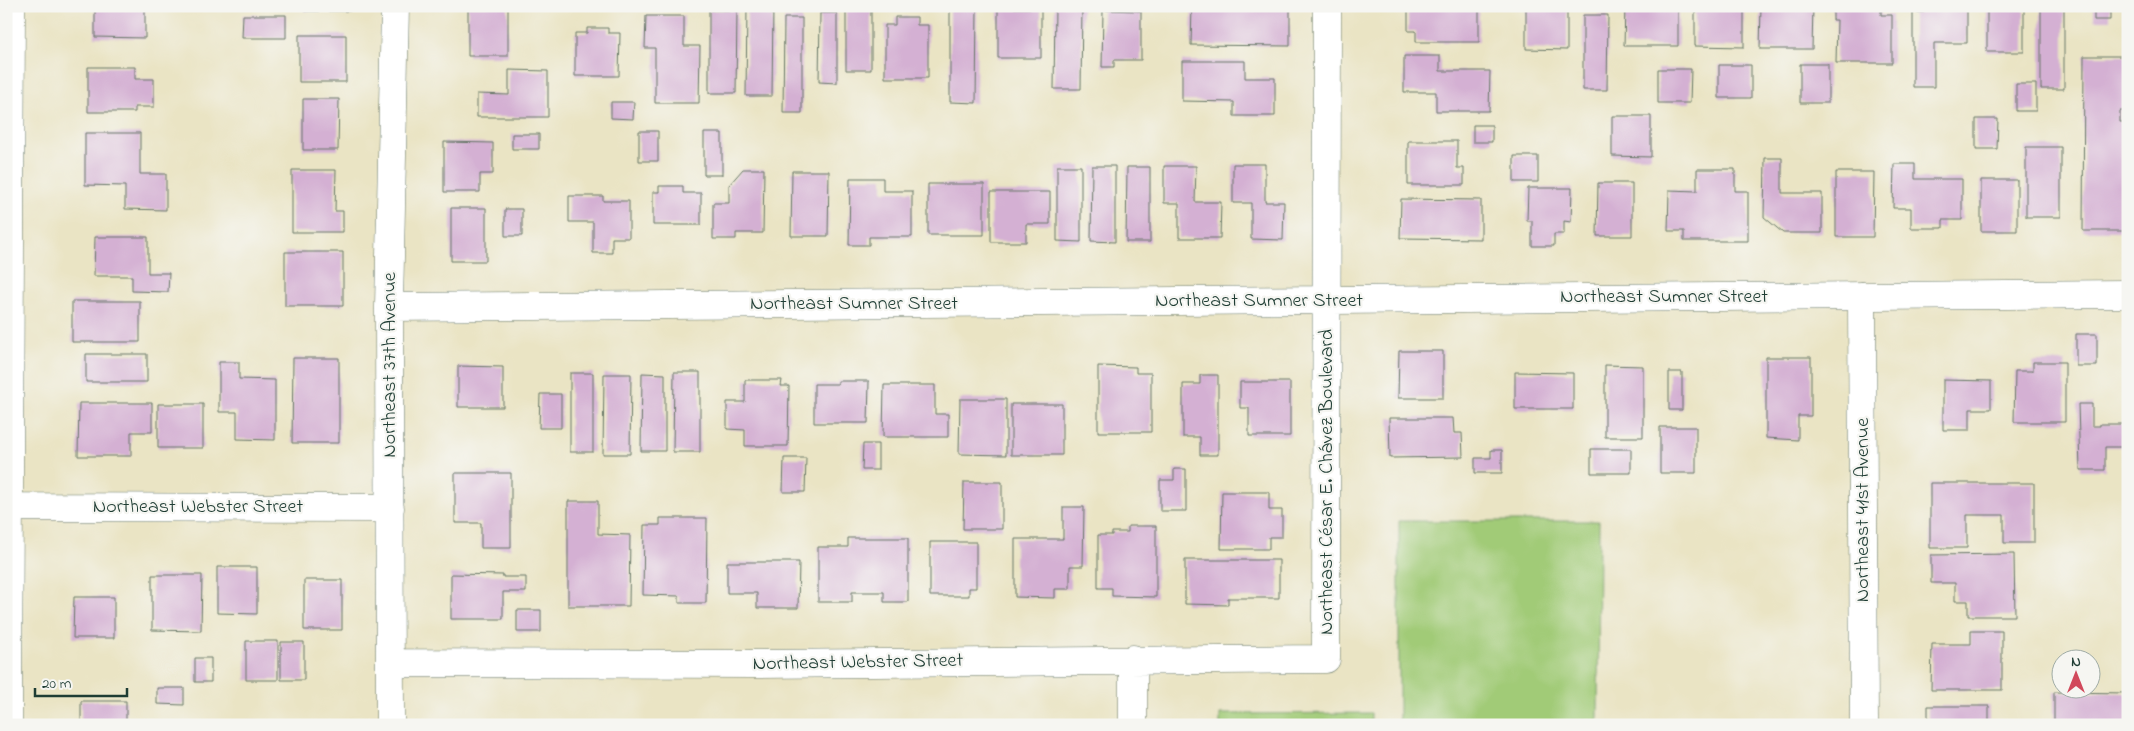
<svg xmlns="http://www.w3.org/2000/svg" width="2134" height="731" viewBox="0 0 2134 731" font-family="'Indie Flower',sans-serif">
<rect width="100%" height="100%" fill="#f6f6f2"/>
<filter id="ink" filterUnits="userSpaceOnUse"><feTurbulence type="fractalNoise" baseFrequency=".02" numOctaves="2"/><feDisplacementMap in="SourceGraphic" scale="10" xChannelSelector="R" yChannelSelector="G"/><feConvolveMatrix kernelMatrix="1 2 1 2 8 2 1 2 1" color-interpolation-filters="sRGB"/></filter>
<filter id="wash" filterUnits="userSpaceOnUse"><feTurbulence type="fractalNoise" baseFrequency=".0096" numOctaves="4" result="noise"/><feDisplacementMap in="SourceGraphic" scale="20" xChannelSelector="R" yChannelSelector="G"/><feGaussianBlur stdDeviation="1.12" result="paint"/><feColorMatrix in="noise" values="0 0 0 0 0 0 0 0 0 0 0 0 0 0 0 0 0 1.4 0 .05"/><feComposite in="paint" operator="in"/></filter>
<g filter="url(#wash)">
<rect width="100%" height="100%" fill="#eae4c4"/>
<path fill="#a1cb77" stroke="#608456" d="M1399,521H1599L1598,725H1399Z
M1371,713V725H1220V714Z"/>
<g id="blocks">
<path fill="#d4b0d3" d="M95,6H145V38L95,37Z
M304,6H350V11H304Z
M468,6H508V56H468Z
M747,6H773L772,96H746Z
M1055,6H1082L1081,89H1054Z
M1192,6H1290V46L1191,45Z
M1408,6H1479V42H1416V31H1408Z
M1526,6H1567V50L1526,49Z
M1625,6H1678V46H1624Z
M1695,6H1744V47L1695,46Z
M1761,6H1813L1812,49H1760Z
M1924,6H1967V43H1934V87H1913V12H1924Z
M1987,6H2024V52H1987Z
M2041,6H2064V89H2041Z
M2094,6H2110V20H2094Z
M1833,7H1881V15H1892V63H1836L1837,20H1833Z
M950,8H977L976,103L950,102Z
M998,8H1041V58H998Z
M709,10H737L736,93H709Z
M846,10H871V70H846Z
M1103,10L1141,11V60H1114V67H1102Z
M820,13H837V83L819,82Z
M243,15H286V38H242Z
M1583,15H1608L1607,90H1583Z
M646,16H684V46H700L699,103H655V48H645Z
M895,17H917V25H928V78H885V25H895Z
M784,18H802V113H783Z
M587,28H608V33H620L619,76H575V33H587Z
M299,35H346V82H299Z
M1404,56H1440V71H1490L1489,111H1436V92H1404Z
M2084,56H2128V111H2120V122H2128V231H2083Z
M1182,61H1245V78H1275V116H1234V102L1182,101Z
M1800,64H1828V103H1800Z
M1719,65H1751V98H1719Z
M88,67H135V79H154V107H135V112H88Z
M1658,69H1691L1690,103H1658Z
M509,70L548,71V117H477V94L509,95Z
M2016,84H2036V111H2016Z
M303,99H339L338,150H303Z
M611,102H634L633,119L611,118Z
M1612,116H1651V157L1612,156Z
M1976,119H1998L1997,149H1976Z
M1473,125H1492V142H1473Z
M639,131H658V161H639Z
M85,133H140V174H166V210L125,209V186L85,185Z
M704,133H722V175H704Z
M512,134H539V149H512Z
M1408,141H1457V168H1464V185H1408Z
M444,142L493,143V174H480V192H444Z
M2026,147H2061V217H2026Z
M1514,156H1538V182H1514Z
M1765,158H1782V193H1822V233H1783L1764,217Z
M1233,164H1265V202H1284L1283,240L1251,239V203H1233Z
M1894,164H1915V179H1962V220H1943V228H1911V208H1893Z
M1057,166H1081V242L1057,241Z
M1092,166H1115V242L1091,241Z
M1164,166H1196L1195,202H1221L1220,238H1179V203H1164Z
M1127,167H1150V242H1126Z
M743,169H764L763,233H736V239H713V203H729V185Z
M1697,169H1735V191H1748V241H1684V231H1668L1669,190L1697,191Z
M292,170H336L335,211H343V232H292Z
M792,171H829L828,236H791Z
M1836,172H1874L1873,237H1836Z
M850,178H883V191H912V237H869V245H849Z
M1981,180H2017V231H1981Z
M1598,183H1632V236H1597Z
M928,184H984V235H928Z
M659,186H683V193H701V225H653V192H659Z
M1528,188H1572L1571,222L1564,221V234H1554V246H1532V221H1527Z
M991,192H1050V224H1026V242H991Z
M569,196H603V201H629V238H612V253H593V222H569Z
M1401,199L1481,200V239L1400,238Z
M451,208H486V261H451Z
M505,209H522V236H505Z
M95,237H148V273H169L168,292L132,291V276H94Z
M285,252H343V306H285Z
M72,301H140V342H72Z
M2076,334H2097V366H2076Z
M1399,351H1443V398H1398Z
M86,354H147V382H86Z
M1766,357H1811V416H1798V440L1766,438Z
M293,358H339V443H292Z
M219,362H239V379L275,380V440L237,439V412H219Z
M2033,362H2065V422H2014L2015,371H2033Z
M1605,365L1643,366V437H1605Z
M458,366L503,367V407H458Z
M1098,366L1136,367V373H1151V432H1098Z
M674,372H700V452H673Z
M1515,372L1573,373V409H1515Z
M1669,372H1682V410H1669Z
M570,373H593V452H570Z
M642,373L665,374V451H641Z
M604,374H631L630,454H603Z
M1200,375H1218V455H1200V437H1183V384H1200Z
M745,380H782L781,386H789L788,446H745V430L727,429V402H745Z
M1943,380L1991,381V409H1970V430H1943Z
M838,381H869L868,423H814V384H838Z
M1240,382H1290V436H1249V408H1240Z
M884,385H935V414H948V437H883Z
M540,394H561V428H539Z
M960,399H1006V455L959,454Z
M79,403H152V432H131V456H78Z
M158,404H203V448H158Z
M1011,404H1062V455H1011Z
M2078,404H2092V426H2100V424H2128V447H2105V470H2080Z
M1389,418H1453L1454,433H1462L1463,457L1390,458Z
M1660,427H1696V473H1660Z
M863,444H878V470H862Z
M1591,449H1631V473H1591Z
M1491,450H1502V473H1475V458H1491Z
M784,458H806L805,492H783Z
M1174,469H1186V511H1160V480H1174Z
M455,473H511V548H481V523H455Z
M964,482H1002V529H963Z
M1930,483H2034V543H2004V515H1967V548H1930Z
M1222,492H1269V510H1282V537H1269V549H1221Z
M568,501H598V534L630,535L629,606H568Z
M1063,507H1084L1083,566H1070V589H1055V598L1015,597V539H1063Z
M660,518H707L706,603H679V596L643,595L644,525H660Z
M1128,526H1156V597L1112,596V588H1098V535H1112V532H1128Z
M848,538H908V602H884V592H852V602H818V547H848Z
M930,542H976V588H969V596H930Z
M2014,554L2015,616H1968V601H1955V583H1931V555Z
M1185,560H1279V598H1228V605L1185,604Z
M727,562H799L798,608H757V593H727Z
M217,567H257V614L217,613Z
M451,574L503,575V577H526V592H503V619H451Z
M152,575H202L201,631L152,630Z
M304,580H342V630H304Z
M74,597H114V638H73Z
M517,610H541V632H517Z
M1971,631H2002V690H1931L1932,644H1971Z
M246,641H278V680H246Z
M281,642H304V680H281Z
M195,658H211V682H195Z
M157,688H184V705L157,704Z
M2054,692L2128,693V725H2054Z
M81,701H126V725H81Z
M1928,706H1989V725H1928Z
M215,721H259V725H215Z"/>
</g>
</g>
<g filter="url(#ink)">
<use href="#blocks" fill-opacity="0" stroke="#676" stroke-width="1"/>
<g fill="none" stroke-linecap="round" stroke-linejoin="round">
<g stroke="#676" stroke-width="29">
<path id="minor" d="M1862,296L1864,725
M389,307L2128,294
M6,507L390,508
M1133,659V725
M390,663L757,664L1326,659L1327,6
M8,725L11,6
M390,725L389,307L395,6"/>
</g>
<use href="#minor" stroke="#fff" stroke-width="28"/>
</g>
</g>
<g text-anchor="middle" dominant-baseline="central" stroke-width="4.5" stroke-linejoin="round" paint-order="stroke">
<g font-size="20" fill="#1f3d34" stroke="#f6f6f2">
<text x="1664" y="297">Northeast Sumner Street</text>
<text x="1259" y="301">Northeast Sumner Street</text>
<text x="854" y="304">Northeast Sumner Street</text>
<text transform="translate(390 365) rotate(-90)">Northeast 37th Avenue</text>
<text transform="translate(1327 482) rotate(-90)">Northeast César E. Chávez Boulevard</text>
<text x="198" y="507">Northeast Webster Street</text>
<text transform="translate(1863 510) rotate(-90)">Northeast 41st Avenue</text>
<text transform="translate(858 663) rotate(-1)">Northeast Webster Street</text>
</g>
</g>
<rect width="2134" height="731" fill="none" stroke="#f6f6f2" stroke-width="25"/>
<g transform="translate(2076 674)"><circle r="24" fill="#f6f6f2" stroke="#a0aca6"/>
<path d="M0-4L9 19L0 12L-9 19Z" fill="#d1495b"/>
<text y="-8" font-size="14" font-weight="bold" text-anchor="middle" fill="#1f3d34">N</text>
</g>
<path d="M35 688v8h92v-8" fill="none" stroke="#1f3d34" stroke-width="2.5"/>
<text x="42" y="688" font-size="15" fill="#1f3d34" stroke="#f6f6f2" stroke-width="4" paint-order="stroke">20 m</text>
</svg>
